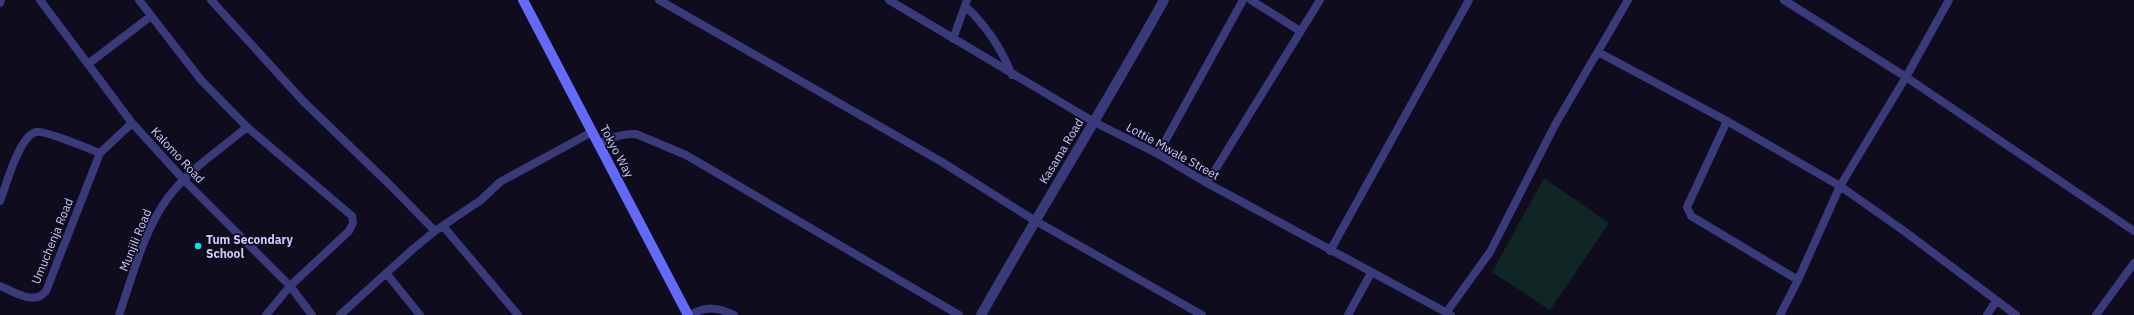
<svg xmlns="http://www.w3.org/2000/svg" width="2134" height="315" viewBox="0 0 2134 315" font-family="'IBM Plex Sans',sans-serif">
<rect width="100%" height="100%" fill="#0e0c1d"/>
<path fill="#0f2624" d="M1544,178L1609,223L1550,310L1492,272Z"/>
<g fill="none" stroke-linecap="round" stroke-linejoin="round">
<path stroke="#383a7a" stroke-width="8" d="M40,0L132,123L184,180L290,286L312,315
M139,0L201,80L247,127L352,216L353,223L349,231L290,286L266,315
M211,0L303,101L389,184L435,231
M659,0L942,162L1034,220L1202,315
M889,0L1094,122L1158,154L1207,183L1451,315
M1251,0L1300,31
M1784,0L1906,77L2134,231
M0,3L1,0
M965,6C987,26 1001,48 1012,75
M953,39L967,0
M1598,52L1727,121L1840,186L1904,231L2016,315
M88,64L151,16
M1727,121L1687,207L1691,216L1798,280
M599,144C611,138 622,133 636,134L686,155L959,315
M1158,154L1243,0
M1207,183L1320,0
M0,201C6,186 19,136 36,132C45,130 89,149 100,153
M443,226L518,315
M1330,251L1469,0
M386,273L420,315
M0,286C15,292 34,306 46,291L100,153L132,123
M1446,313L1490,252L1555,125L1628,0
M119,315C132,278 144,230 167,199C188,170 221,149 247,127
M340,315L413,249L435,231L481,200L500,182L592,132
M690,315C706,306 718,307 734,315
M1348,315L1371,273
M1780,315L1798,280L1840,186L1906,77L1949,0
M1987,315L1996,301
M2096,315L2134,263"/>
<path stroke="#383a7a" stroke-width="10" d="M981,315C1041,209 1105,106 1164,0"/>
<path stroke="#636afa" stroke-width="10" d="M523,0L688,315"/>
</g>
<circle fill="#07e5ec" stroke="#0e0c1d" stroke-width="1.5" cx="198" cy="246" r="4"/>
<g text-anchor="middle" dominant-baseline="central" stroke-width="3.5" stroke-linejoin="round" paint-order="stroke">
<g font-size="12" fill="#ccc9fd" stroke="#0e0c1d">
<text transform="translate(617 151) rotate(62)">Tokyo Way</text>
<text transform="translate(1061 151) rotate(-59)">Kasama Road</text>
<text transform="translate(1173 151) rotate(29)">Lottie Mwale Street</text>
<text transform="translate(178 155) rotate(47)">Kalomo Road</text>
<text transform="translate(135 240) rotate(-68)">Munjili Road</text>
<text transform="translate(52 241) rotate(-68)">Umuchenja Road</text>
</g>
<g font-size="12" font-weight="bold" fill="#ccc9fd" stroke="#0e0c1d" text-anchor="start">
<text x="206" y="239">Tum Secondary<tspan x="206" dy="14">School</tspan></text>
</g>
</g>
</svg>
